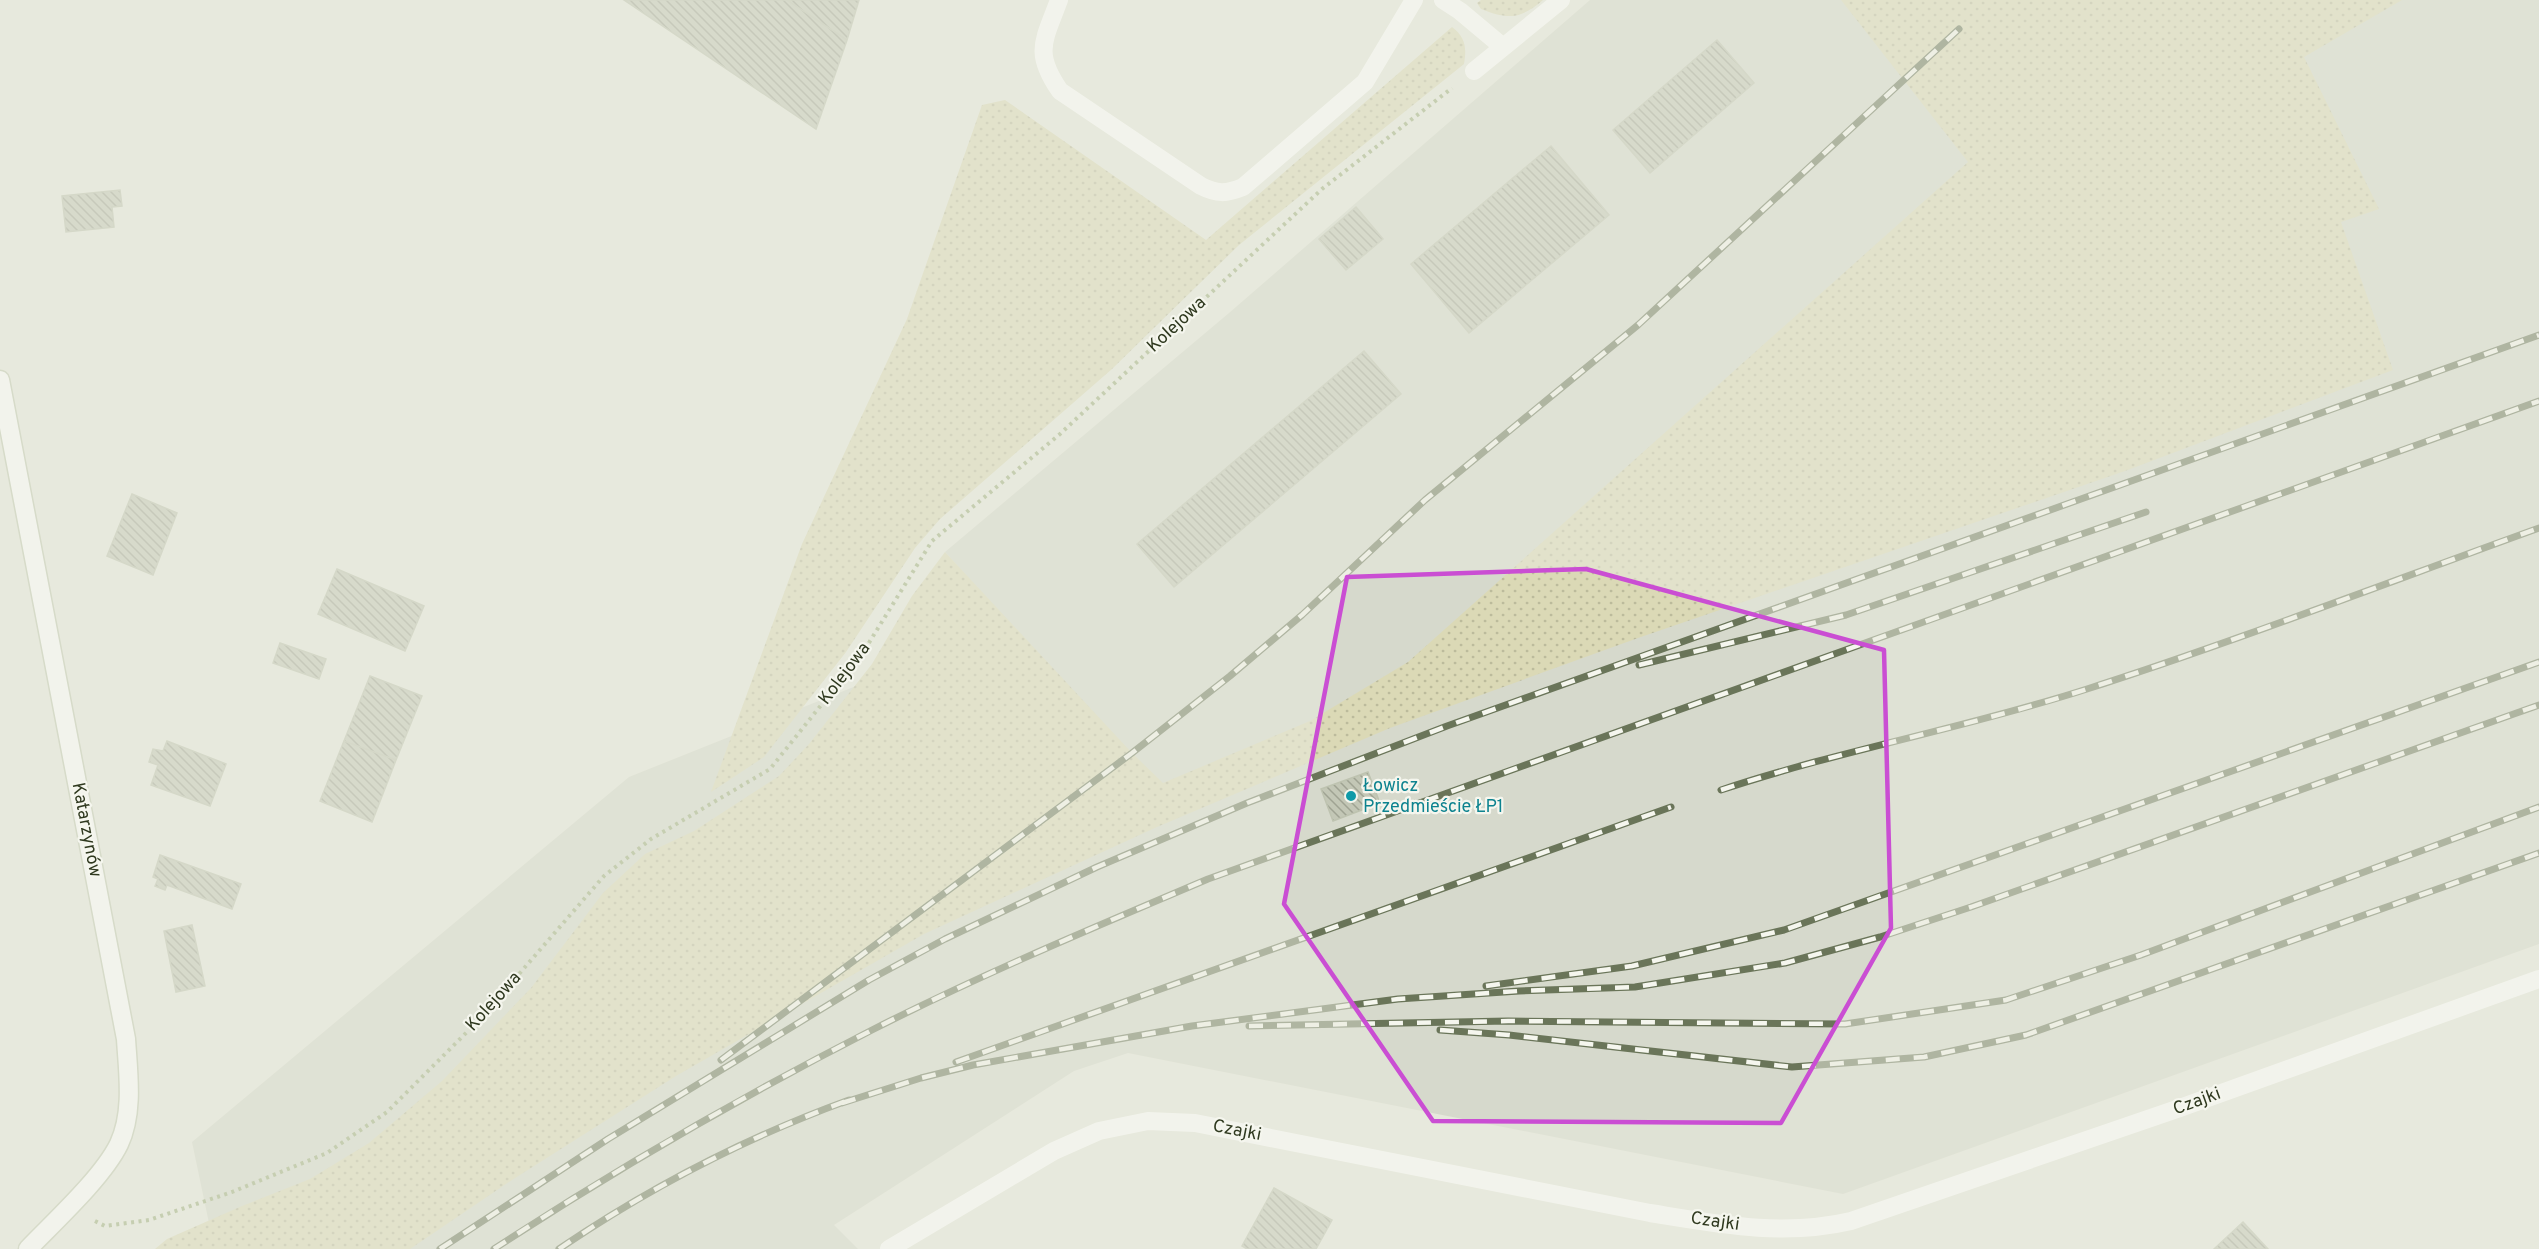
<svg xmlns="http://www.w3.org/2000/svg" width="2539" height="1249" viewBox="0 0 2539 1249" font-family="Overpass,sans-serif">
<defs>
<pattern id="green-dots" width="8" height="8" patternUnits="userSpaceOnUse" patternTransform="scale(1.5)"><rect width="8" height="8" fill="#dbd9b6"/><path d="M2 2h.1M6 6h.1" fill="none" stroke="#bcbb9c" stroke-width="1.8" stroke-linecap="round"/></pattern>
<pattern id="building-back-hatch" width="6" height="6" patternUnits="userSpaceOnUse" patternTransform="scale(1.5)"><rect width="6" height="6" fill="#c3c7b6"/><path d="M-1 5l2 2M0 0l6 6M5-1l2 2" fill="none" stroke="#9fa393"/></pattern>
</defs>
<rect width="100%" height="100%" fill="#e7e9dd"/>
<path fill="#d6d9cc" d="M1590,0H2539V944L1843,1194L1128,1053L1074,1071L834,1225L858,1249H212L214,1247L192,1142L629,777L861,684L973,583L945,552L1229,313Z"/>
<path fill="url(#green-dots)" d="M1481,0H1543C1521,19 1508,20 1481,9L1477,3Z
M1841,0H2402L2304,57L2379,209L2341,222L2393,370L2125,471L1638,638L1390,728L1157,827L924,934L676,1076L512,1180L410,1249H155L167,1239L242,1206L310,1179L369,1143L442,1081L531,988L603,893L645,854L694,831L779,776L809,744L872,664L912,596L945,552L1132,753L1163,783L1310,721L1408,662L1968,162Z
M1452,27C1465,37 1467,47 1464,64L1239,245L1112,369L940,519L915,548L846,652L764,757L711,792L802,544L907,319L982,105L1005,100L1206,240Z"/>
<path fill="url(#building-back-hatch)" stroke="#bec3b0" stroke-width="1.5" d="M624,0H787L847,40L816,129Z
M787,0H859L847,40Z
M1717,40L1754,83L1650,173L1613,130Z
M1551,146L1609,215L1469,333L1411,264Z
M120,190L122,206L112,207L114,227L66,232L62,196Z
M1356,207L1383,239L1346,270L1319,239Z
M1364,351L1401,394L1174,587L1137,544Z
M132,494L177,513L153,575L107,556Z
M337,569L424,606L405,651L318,614Z
M280,643L326,659L319,679L273,663Z
M370,676L422,696L396,760L344,741Z
M167,741L226,764L210,806L151,785L158,765L149,762L153,749L163,751Z
M344,741L396,760L372,822L320,801Z
M1368,772L1380,803L1333,821L1321,789Z
M160,855L241,884L232,909L167,885L165,890L155,886L158,879L153,877Z
M192,925L205,986L176,992L164,931Z
M1274,1188L1332,1220L1316,1249H1247L1242,1246Z
M2243,1222L2268,1249H2214Z"/>
<g fill="none" stroke-linecap="round" stroke-linejoin="round">
<g stroke="#c2c9b1" stroke-width="21">
<path id="secondary" d="M0,380L126,1039C128,1072 134,1112 119,1144C103,1177 55,1221 28,1249"/>
</g>
<path stroke="#9dae7d" stroke-width="4" stroke-dasharray="3 4.5" stroke-linecap="butt" d="M95,1221L105,1226L149,1220L232,1192L327,1153L387,1112L480,1019L604,876L651,839L770,769L862,654L932,541L1060,434L1322,189L1452,88"/>
<path stroke="#fff" stroke-width="18" d="M1059,0C1044,41 1033,52 1060,91L1201,186C1217,194 1226,194 1243,187L1365,82L1414,0
M1443,0L1460,11L1503,47
M1474,71L1561,0"/>
<path stroke="#fff" stroke-width="18" d="M889,1249L1054,1151L1099,1131L1148,1121L1195,1123L1650,1213C1718,1224 1783,1237 1851,1221L2177,1109L2539,979"/>
<use href="#secondary" stroke="#fff" stroke-width="18"/>
<g stroke="#6a7559" stroke-width="7">
<path id="rail" d="M1639,665L1846,615L2146,512
M1721,790C1841,750 1966,728 2087,689C2239,640 2389,582 2539,528
M1486,986L1632,966L1784,930L2539,662
M1249,1026L1508,1021L1845,1024L2006,1000L2141,955L2539,807
M1440,1030L1509,1035L1792,1067L1924,1057L2026,1035L2539,853
M721,1060L1132,753L1230,676L1302,615L1425,500L1638,325L1959,29
M956,1062L1671,807
M842,1103L921,1078L973,1065L1192,1026L1398,999L1519,991L1635,987L1785,963L1880,937L1971,907L2539,705
M440,1249L608,1139L869,980L945,939L1097,867L1247,803L1447,726L2539,335
M494,1249C616,1169 743,1096 872,1030C982,974 1095,927 1208,879L2539,401
M559,1249C649,1188 747,1137 849,1100"/>
</g>
<use href="#rail" stroke="#f5f6ee" stroke-width="4.5" stroke-dasharray="14" stroke-linecap="butt"/>
</g>
<path d="M0 0H2539V1249H0ZM1586,569L1884,650L1891,928L1781,1123L1433,1121L1284,904L1347,577Z" fill="#e7e9dd" fill-opacity=".55" fill-rule="evenodd"/>
<path fill="none" stroke="#ca4ed3" stroke-width="4.5" stroke-linejoin="round" d="M1586,569L1884,650L1891,928L1781,1123L1433,1121L1284,904L1347,577Z"/>
<circle fill="#0f9aa8" stroke="#f5f6ee" stroke-width="2" cx="1351" cy="796" r="6"/>
<g text-anchor="middle" dominant-baseline="central" stroke-width="4.5" stroke-linejoin="round" paint-order="stroke">
<g font-size="18" fill="#2f391f" stroke="#f5f6ee">
<text transform="translate(1177 325) rotate(-43)">Kolejowa</text>
<text transform="translate(845 674) rotate(-53)">Kolejowa</text>
<text transform="translate(86 830) rotate(79)">Katarzynów</text>
<text transform="translate(494 1002) rotate(-48)">Kolejowa</text>
<text transform="translate(2197 1102) rotate(-20)">Czajki</text>
<text transform="translate(1237 1131) rotate(11)">Czajki</text>
<text transform="translate(1715 1222) rotate(8)">Czajki</text>
</g>
<g font-size="18" fill="#0d838f" stroke="#f5f6ee" text-anchor="start">
<text x="1363" y="786">Łowicz<tspan x="1363" dy="21">Przedmieście ŁP1</tspan></text>
</g>
</g>
</svg>
